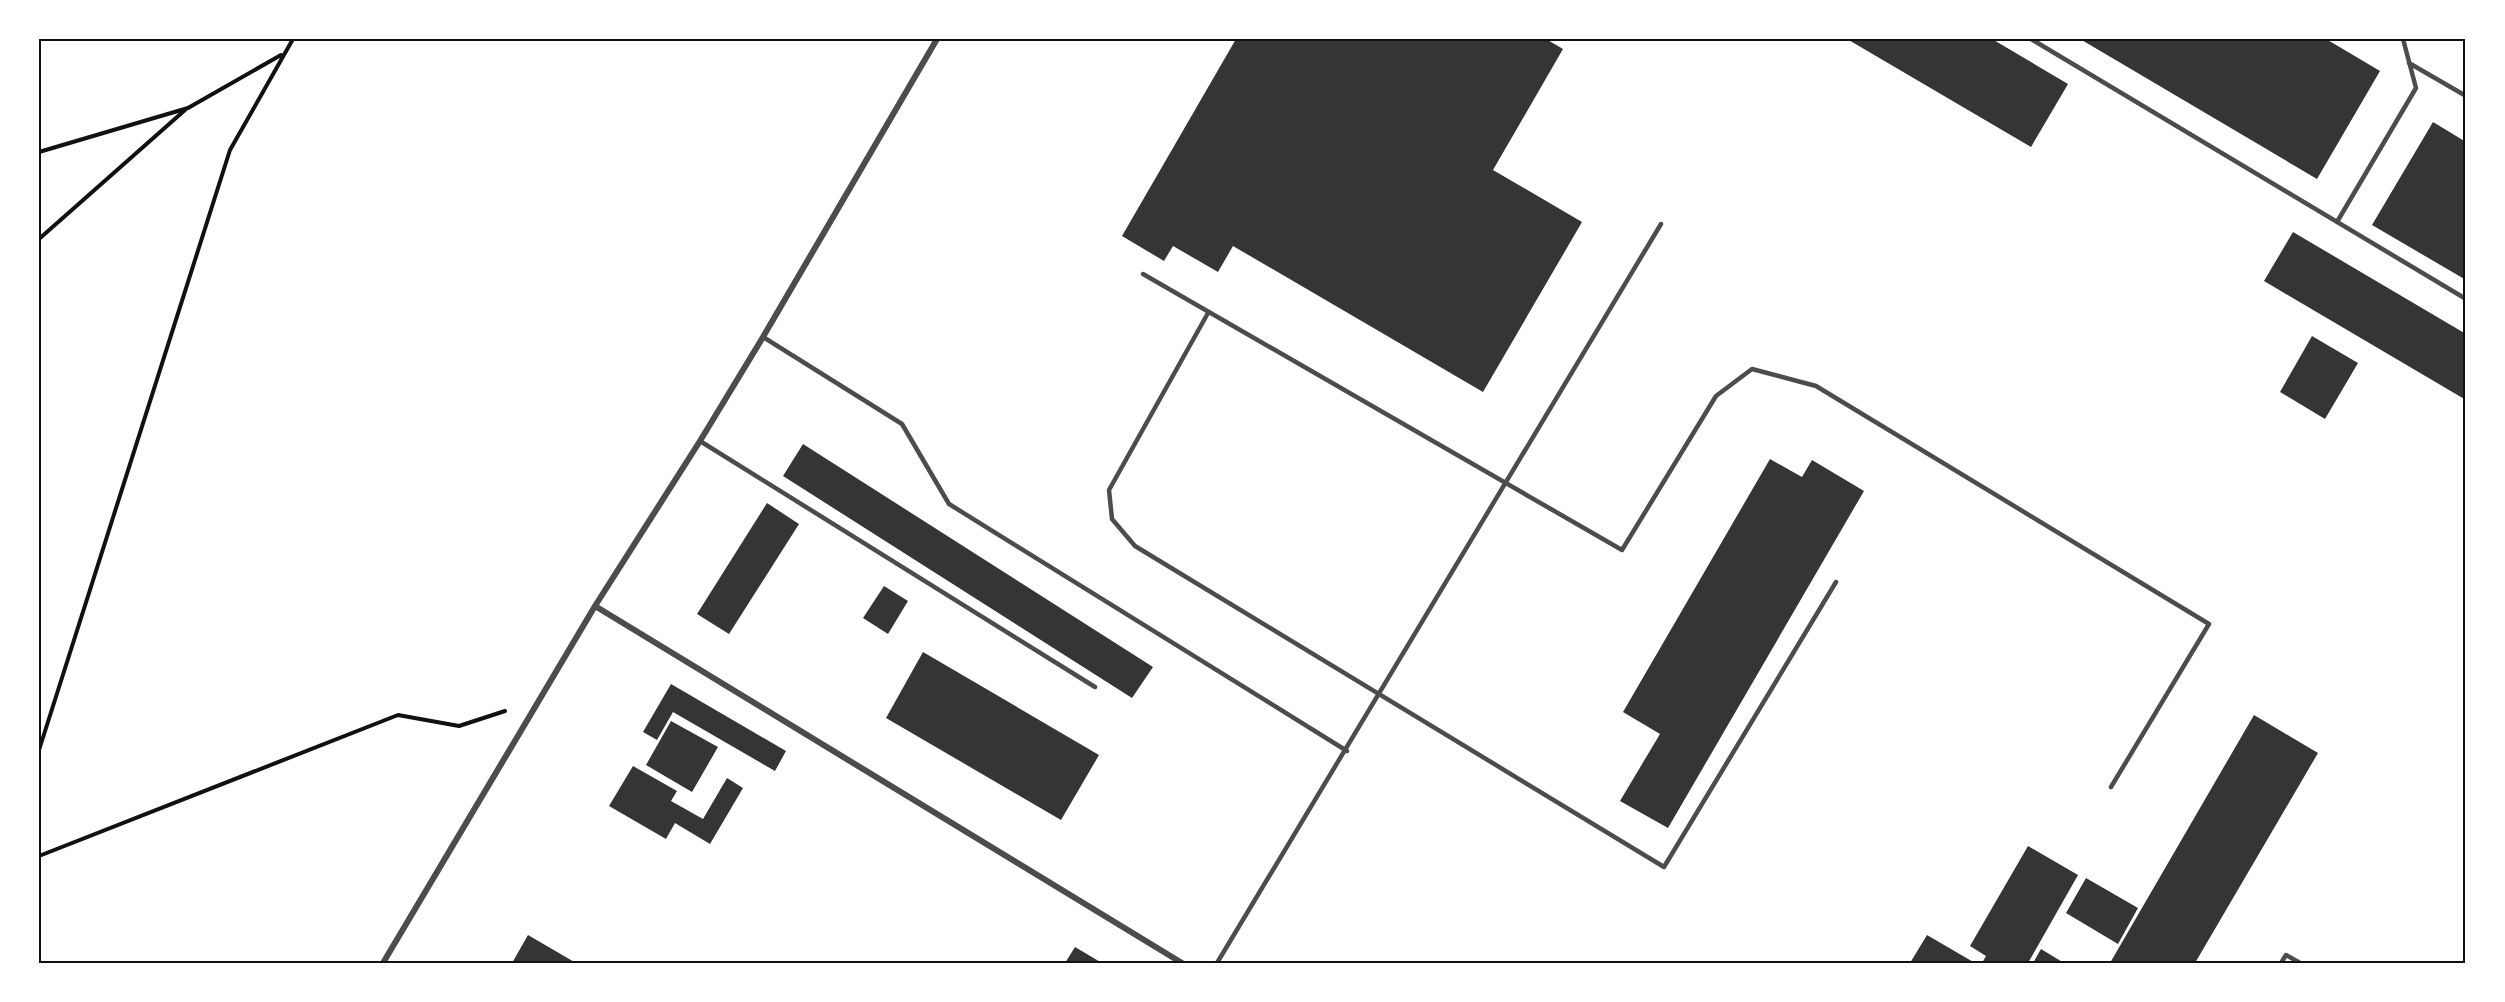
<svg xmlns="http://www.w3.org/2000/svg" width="2505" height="1002" viewBox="0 0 2505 1002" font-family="'DejaVu Sans',sans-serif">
<rect width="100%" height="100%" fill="#fff"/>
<path fill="#353535" d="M1236,39H1546L1563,49L1493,170L1582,222L1483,392L1233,246L1218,272L1173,246L1164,261L1122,236Z
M1847,39H1992L2068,84L2031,147Z
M2080,39H2326L2380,71L2317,179Z
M2433,122L2466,142V280L2372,225Z
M2293,232L2466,334V400L2264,281Z
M2312,336L2358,363L2325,419L2280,392Z
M803,444L1153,667L1132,698L783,476Z
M1770,459L1802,477L1812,460L1864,491L1668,828L1620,801L1660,734L1623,712Z
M767,503L799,524L729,634L697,614Z
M884,586L908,601L888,634L863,618Z
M923,652L1099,755L1061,820L886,718Z
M671,684L786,751L775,771L673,712L657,740L643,732Z
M2254,715L2318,753L2195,963H2110Z
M671,721L718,747L692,792L646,765Z
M633,766L677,791L671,801L703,819L727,778L743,788L710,844L675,823L666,839L609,806Z
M2028,846L2078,875L2028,963H1982L1986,956L1970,946Z
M2086,878L2138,908L2118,944L2066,913Z
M528,935L576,963H512Z
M1927,935L1975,963H1910Z
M1075,947L1102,963H1065Z
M2041,949L2064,963H2033Z"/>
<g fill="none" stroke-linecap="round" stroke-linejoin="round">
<path stroke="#111" stroke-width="4" d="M39,152L188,108L281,55
M39,239L185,110
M39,750L230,150L293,39
M39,856L398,715L459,726L505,711"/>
<path stroke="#4c4c4c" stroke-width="4.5" d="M2031,39L2466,299
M2409,63L2466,96
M2337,222L2416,88L2403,39
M1143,274L1622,550L1716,396L1752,369L1816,386L2209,624L2111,787
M1208,313L1109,490L1112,519L1135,546L1664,867L1836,582
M763,337L902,424L949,504L1347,751
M700,441L1095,687
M1217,963L1661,224
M2281,963L2286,955L2300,963"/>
<path stroke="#4c4c4c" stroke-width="6" d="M595,606L1182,963
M383,963L595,606L700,441L763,337L937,39"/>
</g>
<rect width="2505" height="1002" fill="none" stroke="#ffffff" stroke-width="81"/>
<rect x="40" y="40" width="2424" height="922" fill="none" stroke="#111" stroke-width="2"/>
</svg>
